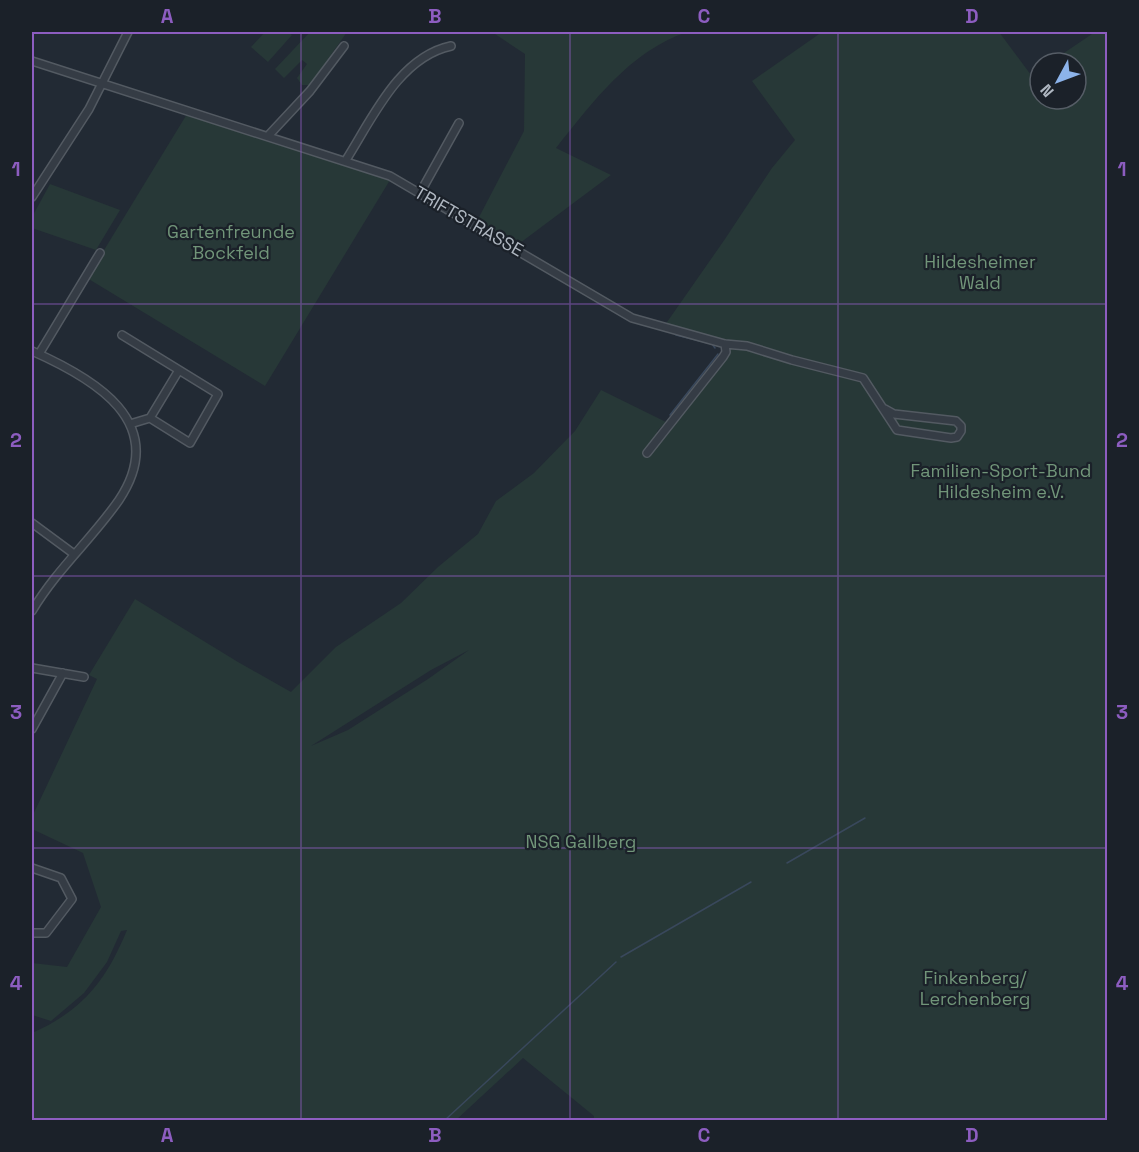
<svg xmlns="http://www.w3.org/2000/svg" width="1139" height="1152" viewBox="0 0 1139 1152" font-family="'Space Grotesk',sans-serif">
<rect width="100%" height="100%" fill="#222a34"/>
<path fill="#273837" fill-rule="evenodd" d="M265,32H287L292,35L268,62L251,47Z
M310,32H347L310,85H302L297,78L307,64L302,60L284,78L275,69Z
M492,32H687C629,52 593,102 556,148L611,175L516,246L477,221L524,131L525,54Z
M822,32H999L1031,75L1040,69V99H1076V63H1049L1095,32H1107V1120H594V1116L523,1058L456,1120H32V1033C82,1011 106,981 127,930L121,931L107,962L84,993L51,1021L32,1015V963L67,967L101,907L83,853L32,829V817L97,679L89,675L135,599L238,662L291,692L336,647L401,603L438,567L478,534L496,501L534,473L575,431L601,390L666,422L657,431L662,440L730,350L729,342L665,325L725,239L772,168L795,140L752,81ZM469,650L428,679L348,730L311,746L431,670Z
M187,114L346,162L390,180L265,386L87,278Z
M50,184L120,210L96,250L32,228V217Z"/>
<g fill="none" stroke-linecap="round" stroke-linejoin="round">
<path stroke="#39485c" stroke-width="1.5" d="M676,335L712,344L715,348
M670,415L718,354
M787,863L865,818
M621,957L751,882
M445,1120L616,962"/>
<g stroke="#535a62" stroke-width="10">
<path id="minor" d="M32,61L390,176L632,318L725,344L747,346L792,360L863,378L897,430L951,438L957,437L961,431V426L956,421L894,414L885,409
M268,136L310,91L344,46
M346,160C372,119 399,57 451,46
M420,193L459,123
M32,197L89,109L128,32
M122,335L179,370
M32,351C93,378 171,422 119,500C92,539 57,569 32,611
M39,354L100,253
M130,424L150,418L190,443L218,394L179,370L150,418
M647,453L723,357L726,352L725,344
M32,523L74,554
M32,668L84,677
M32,729L63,673
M32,868L61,878L72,899L46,933H32"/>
</g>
<use href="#minor" stroke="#353c45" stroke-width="7"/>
</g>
<path fill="none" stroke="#8d5dc0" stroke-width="1.5" stroke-opacity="0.55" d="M301,32V1120M570,32V1120M838,32V1120M32,304H1108M32,576H1108M32,848H1108"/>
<g text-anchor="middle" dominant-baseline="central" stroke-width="4.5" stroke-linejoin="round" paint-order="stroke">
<g font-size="18" fill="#afb7c1" stroke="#1b2129">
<text transform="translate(469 221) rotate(30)">TRIFTSTRASSE</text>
</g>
<g font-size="18" fill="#719579" stroke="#1b2129">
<text x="231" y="231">Gartenfreunde<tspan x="231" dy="21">Bockfeld</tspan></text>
<text x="980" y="261">Hildesheimer<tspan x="980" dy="21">Wald</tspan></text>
<text x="1001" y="470">Familien-Sport-Bund<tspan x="1001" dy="21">Hildesheim e.V.</tspan></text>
<text x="581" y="841">NSG Gallberg</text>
<text x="975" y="977">Finkenberg/<tspan x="975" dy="21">Lerchenberg</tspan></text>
</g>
</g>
<rect width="1139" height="1152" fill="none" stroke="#1b2129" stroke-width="66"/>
<g transform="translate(1058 81) rotate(229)"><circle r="28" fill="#1b2129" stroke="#565d66" stroke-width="1.5"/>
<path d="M0-4.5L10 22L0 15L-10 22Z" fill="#8cb3ea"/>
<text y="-9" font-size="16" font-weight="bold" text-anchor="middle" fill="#afb7c1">N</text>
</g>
<rect x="33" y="33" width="1073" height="1086" fill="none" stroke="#8d5dc0" stroke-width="2"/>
<g font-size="20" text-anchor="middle" font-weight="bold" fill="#8d5dc0">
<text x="167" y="23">A</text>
<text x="435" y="23">B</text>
<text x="704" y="23">C</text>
<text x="972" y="23">D</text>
<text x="16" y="176">1</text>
<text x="1122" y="176">1</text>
<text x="16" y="447">2</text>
<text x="1122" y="447">2</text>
<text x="16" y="719">3</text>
<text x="1122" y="719">3</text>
<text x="16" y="990">4</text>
<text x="1122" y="990">4</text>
<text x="167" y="1142">A</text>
<text x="435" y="1142">B</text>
<text x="704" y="1142">C</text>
<text x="972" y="1142">D</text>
</g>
</svg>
